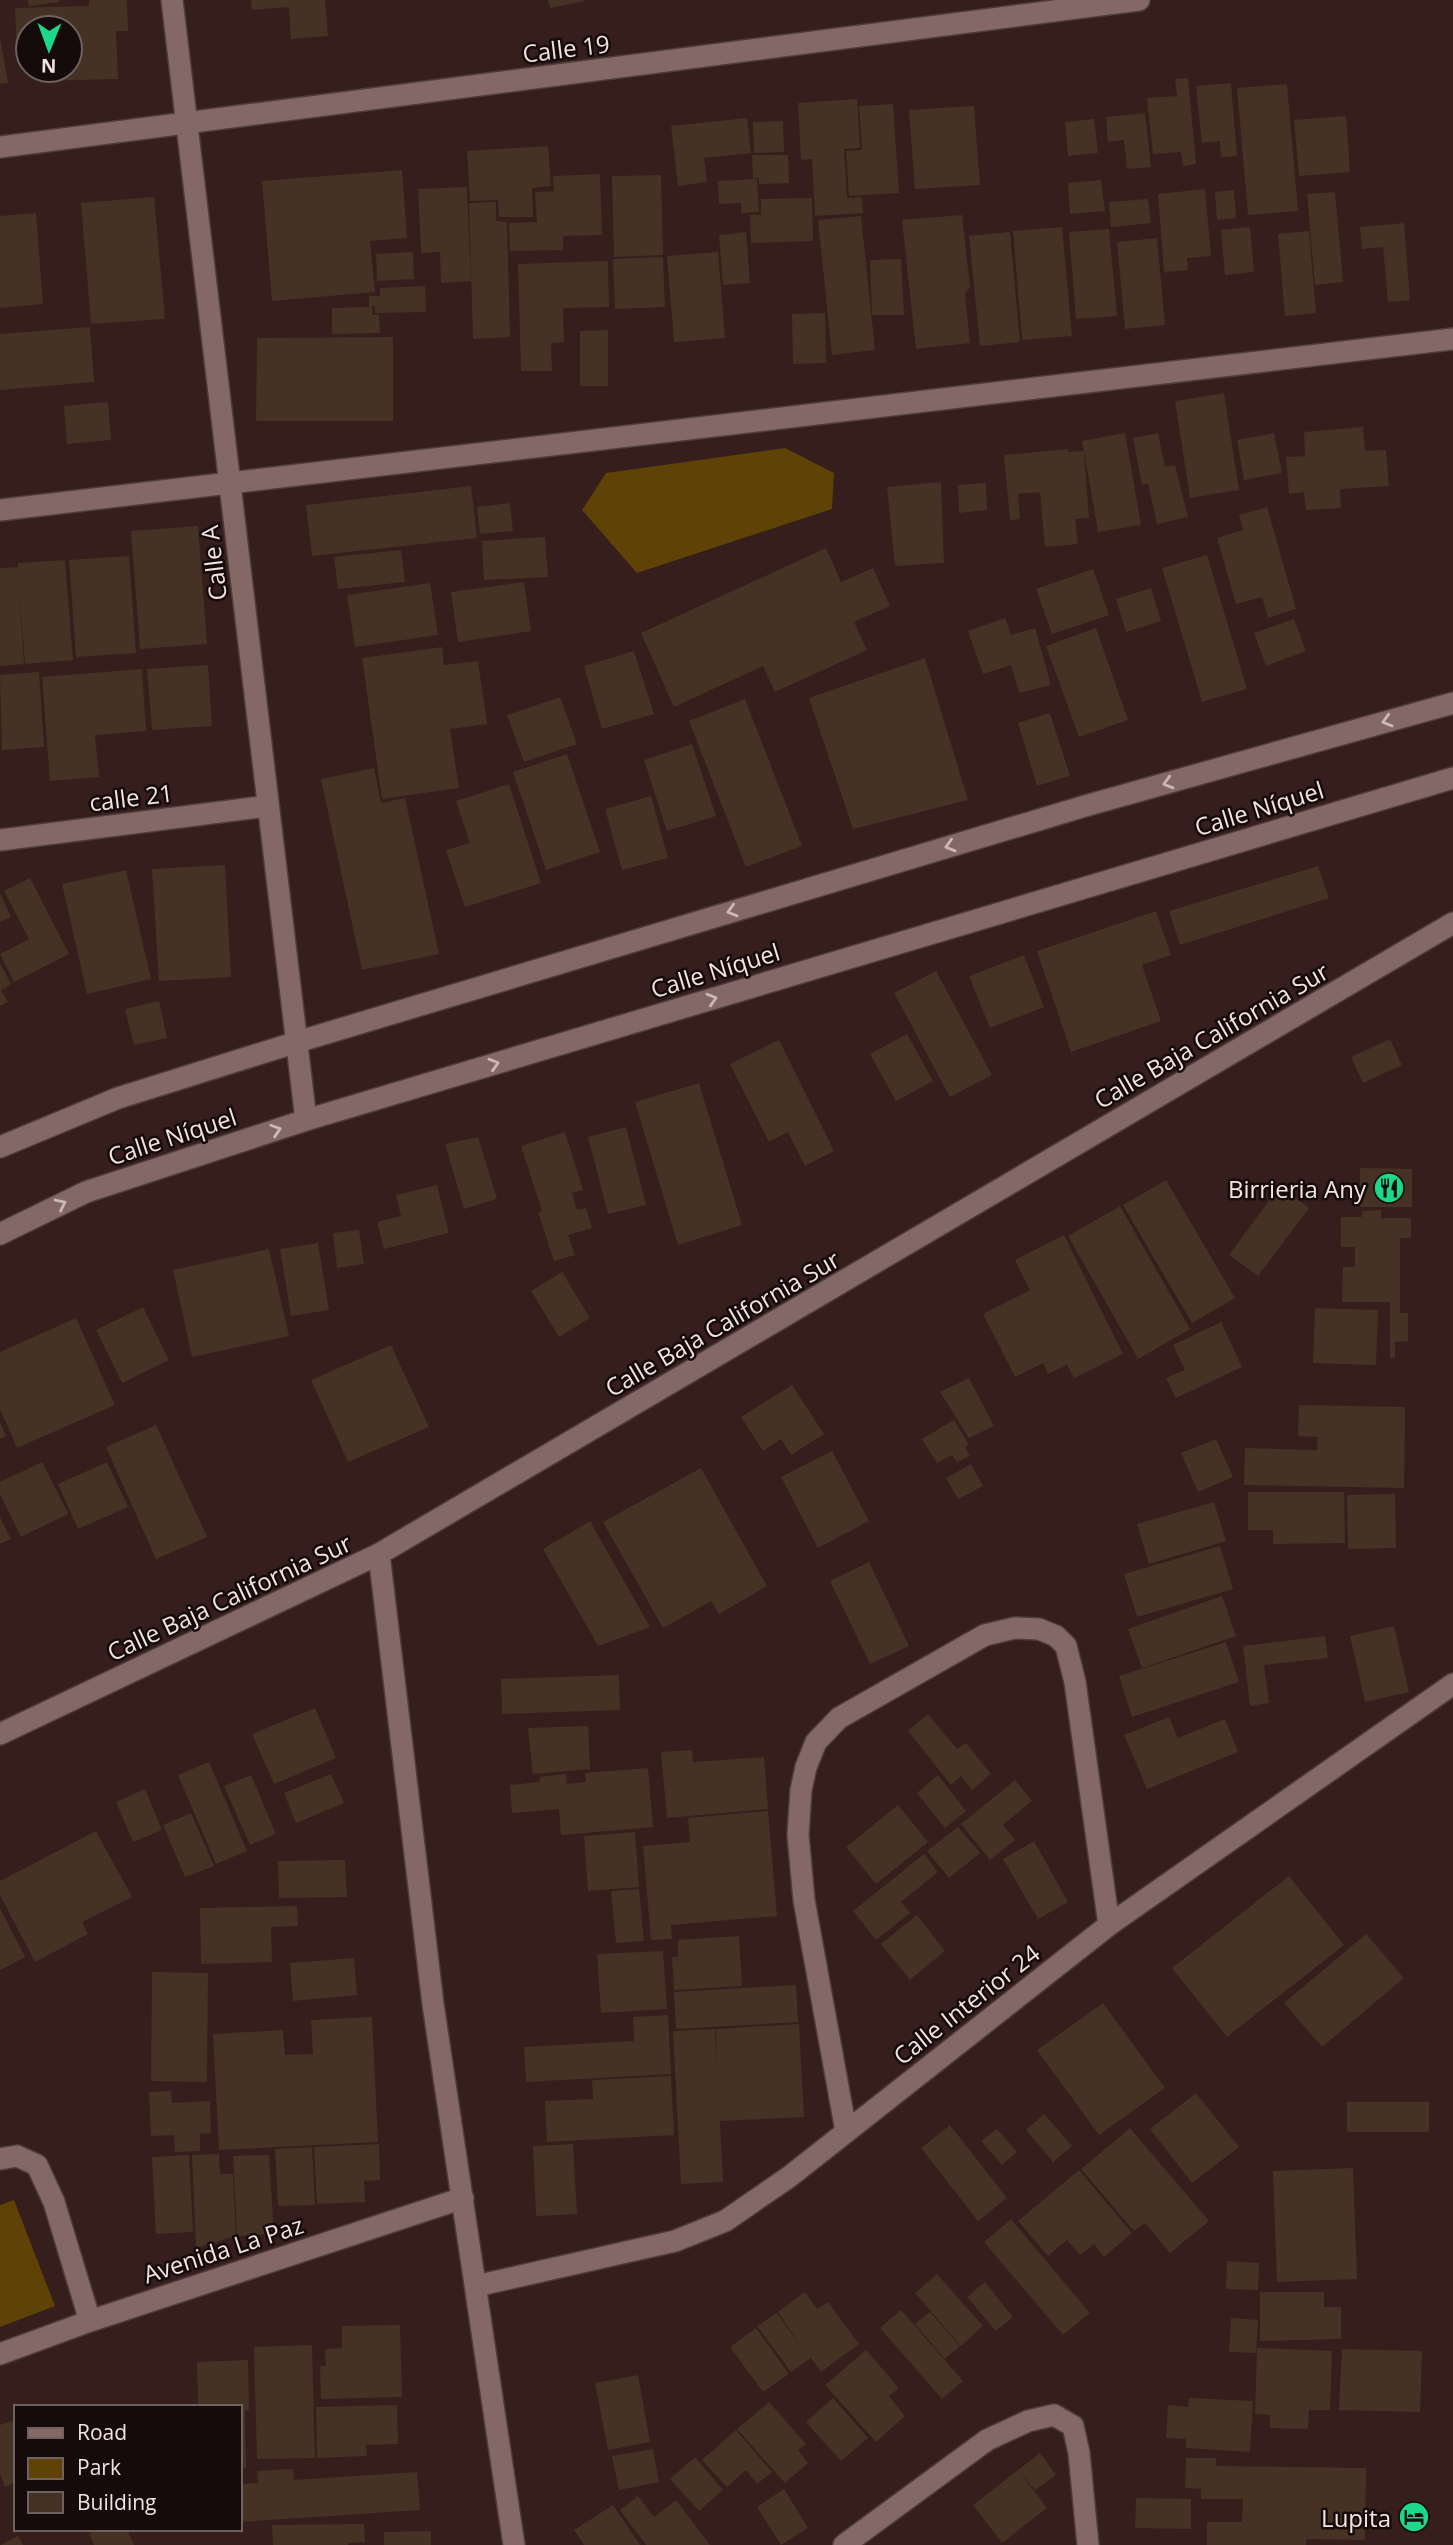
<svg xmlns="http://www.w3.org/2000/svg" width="1453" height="2545" viewBox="0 0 1453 2545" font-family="'Open Sans',sans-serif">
<rect width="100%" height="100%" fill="#351e1b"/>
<path fill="#5e4206" d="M785,448L834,473L832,509L637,573L582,510L606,473Z
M14,2200L55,2306L0,2327V2205Z"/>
<path fill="#453225" d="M28,0H59V2L29,6Z
M89,0H127L128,31H116L118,79L42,81V70H70V28H28V55L17,56L15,8L89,6Z
M251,0H325L328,36L291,39L289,7L252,10Z
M548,0H585V1L550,8Z
M0,38L8,83L0,84Z
M1188,78L1196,164L1183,166L1181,152L1153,154L1147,98L1177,96L1175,79Z
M1231,83L1237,156L1221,157L1220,141L1202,143L1196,86Z
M1287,84L1298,211L1248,215L1237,88Z
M857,99L860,148L844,149L847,198L862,197L863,213L815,216L812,159L801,160L798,103Z
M893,104L899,193L849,196L846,151L862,150L859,106Z
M974,106L980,185L915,189L909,110Z
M1145,113L1151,167L1127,169L1124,140L1108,142L1106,117Z
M1346,116L1350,172L1299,176L1294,120Z
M747,118L751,153L704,158L707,182L678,186L671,126Z
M1094,119L1098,153L1068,156L1065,122Z
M783,121L784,152L754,153L753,122Z
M548,146L551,186L532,188L533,217H499L498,200L470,201L467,151Z
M752,155H788L789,183L759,184V178H753Z
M402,170L407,238L370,241L375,292L272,301L262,181Z
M600,174L602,235L563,236V250L510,251L509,223L537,222L535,192L554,191L553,176Z
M661,175L663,255L614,257L612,176Z
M757,179L759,212L741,213V203L719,204L718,181Z
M1101,180L1105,211L1070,214L1068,183Z
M467,187L471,281L441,283L440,252L421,253L418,189Z
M1205,189L1211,256L1187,258L1188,270L1164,272L1158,194Z
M1234,190L1236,218L1217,220L1215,192Z
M1335,192L1343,282L1315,285L1307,194Z
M154,197L165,319L91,324L81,203Z
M812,198L813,241L751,243L750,215H761V199Z
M1148,199L1151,223L1111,227L1109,202Z
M496,202V221L507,222L510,337L473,339L469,203Z
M36,213L43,304L0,308V216Z
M962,215L970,287L965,294L970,343L916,349L902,220Z
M861,216L875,350L832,355L818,220Z
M1404,223L1410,300L1388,302L1383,247L1362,249L1360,227Z
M1062,227L1072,336L1022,340L1013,231Z
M1250,227L1254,272L1225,275L1221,230Z
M1109,229L1117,316L1076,319L1069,232Z
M1309,231L1316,313L1285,316L1278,234Z
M746,232L750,283L723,285L719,235Z
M1010,232L1020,342L980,346L969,236Z
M1157,238L1165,325L1125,329L1117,242Z
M413,252L414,279L377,281L376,254Z
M718,252L725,338L674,342L667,256Z
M663,257L665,307L615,309L613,259Z
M901,259L904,315H872L870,260Z
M608,261L609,307L563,308L564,342L551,343L552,371H521L518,264Z
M425,286L426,312L375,313V306H372L373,315H379L380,333L332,334V308L369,307V296H380V288Z
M825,313L826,363L793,364L792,314Z
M90,327L94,382L0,390V334Z
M608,330V386H580V331Z
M393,337V421H256L257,338Z
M1224,393L1239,490L1190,498L1175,401Z
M108,402L111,440L67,444L64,406Z
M1363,427L1365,451L1386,450L1389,486L1340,489L1341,508L1306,510L1304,492L1289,494L1286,457L1305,456L1304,432Z
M1125,433L1141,525L1098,532L1084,451L1089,518L1075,519L1078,544L1045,547L1040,492L1018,494L1020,519L1010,520L1004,455L1068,449V452L1084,451L1082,441Z
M1158,433L1165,467L1175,465L1188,517L1157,524L1148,483L1142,485L1133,438Z
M1274,433L1282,473L1244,480L1237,440Z
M941,482L944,563L895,566L887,487Z
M986,483L987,510L959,513L958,485Z
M471,486L477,538L312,556L306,505Z
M510,503L513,531L480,534L477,507Z
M1267,507L1296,609L1268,618L1262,597L1236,604L1217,538L1243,530L1239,515Z
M198,526L207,644L140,649L131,531Z
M545,537L548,577L484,580L482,541Z
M826,548L841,582L873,568L890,606L854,622L867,650L775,692L763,666L674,707L641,633Z
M401,550L405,582L338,589L334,557Z
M1207,555L1247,689L1202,702L1162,568Z
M129,556L136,653L76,657L69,560Z
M65,560L73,660L25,664L19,588L24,664L0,666V568L18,567V563Z
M1093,569L1109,615L1052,634L1036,589Z
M524,582L531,631L458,642L451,592Z
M430,583L438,635L355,647L347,595Z
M1151,588L1161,621L1126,632L1116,599Z
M1005,618L1011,635L1035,628L1051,685L1019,693L1011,665L983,674L968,631Z
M1294,619L1306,651L1266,666L1254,633Z
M1096,628L1128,720L1079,737L1046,646Z
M442,647L444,665L478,661L487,724L450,729L459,788L382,799L362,658Z
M634,651L654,714L602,729L584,666Z
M925,658L968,800L853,829L809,698Z
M208,665L212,726L152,730L147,669Z
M142,669L146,731L95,735L99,777L50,781L42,677Z
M39,672L44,747L2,750L0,675Z
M560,697L577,744L524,762L507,715Z
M745,699L802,846L746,867L689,721Z
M1050,713L1070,776L1037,786L1018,723Z
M692,744L716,816L667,831L644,760Z
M567,754L600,852L546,870L513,772Z
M374,768L381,803L405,798L439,954L362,970L321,779Z
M509,784L541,883L465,907L446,850L470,843L456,801Z
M651,796L668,858L622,870L605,809Z
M225,865L231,977L159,981L152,869Z
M1318,866L1329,898L1180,945L1169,911Z
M126,870L151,979L87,994L62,884Z
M30,878L69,954L14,982L0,954L29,939L4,891Z
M0,893L11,917L0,922Z
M1156,911L1171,955L1142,965L1161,1021L1071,1052L1037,951Z
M1024,955L1044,1007L990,1028L969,976Z
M0,963L11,984L1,990L8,1002L0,1006Z
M936,971L992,1075L950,1097L894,993Z
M159,1001L167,1038L134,1045L125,1009Z
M907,1034L933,1081L896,1101L870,1054Z
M1390,1039L1402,1065L1363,1083L1351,1057Z
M779,1040L834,1151L805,1166L788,1132L769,1142L730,1064Z
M699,1083L742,1225L678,1245L635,1102Z
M626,1127L646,1205L608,1214L588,1137Z
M565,1132L583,1190L572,1193L577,1210L586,1208L592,1228L568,1235L575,1255L554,1261L538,1212L542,1211L521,1146Z
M478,1137L497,1199L464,1209L445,1144Z
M1360,1168L1412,1169V1207H1360Z
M1166,1180L1235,1298L1192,1323L1123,1205Z
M437,1185L449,1233L384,1249L377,1222L401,1216L396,1195Z
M1280,1186L1309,1208L1258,1276L1229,1255Z
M1120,1206L1190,1329L1138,1359L1068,1236Z
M1381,1210V1218H1411V1238H1400V1313H1408V1341L1395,1342V1358H1390V1302H1342L1343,1267H1355V1247H1341V1217H1362V1211Z
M359,1230L364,1264L337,1268L333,1233Z
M1064,1235L1123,1354L1074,1378L1067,1365L1048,1374L1043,1363L1015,1377L983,1314L1030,1290L1015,1260Z
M318,1243L329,1310L291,1316L280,1249Z
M269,1249L289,1336L192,1357L173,1270Z
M562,1272L590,1318L559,1337L531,1291Z
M143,1307L169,1360L122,1383L96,1330Z
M1315,1308L1378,1310L1376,1365L1313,1363Z
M76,1318L115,1405L17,1448L0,1409V1352Z
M1221,1322L1242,1367L1176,1398L1166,1378L1185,1370L1173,1345Z
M391,1345L429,1427L348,1462L311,1380Z
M969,1378L994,1426L969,1438L940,1392Z
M792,1385L824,1434L791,1455L781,1439L763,1451L741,1417Z
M1299,1405L1405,1407L1404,1488L1244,1485L1245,1448L1317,1450L1318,1437L1298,1436Z
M954,1420L969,1445L965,1447L970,1456L957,1462L952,1455L937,1463L922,1439Z
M0,1422L6,1436L0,1439Z
M156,1425L207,1537L156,1559L106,1447Z
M1216,1439L1233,1477L1198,1492L1181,1453Z
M832,1451L869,1521L818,1548L781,1477Z
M42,1462L68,1514L21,1537L0,1494V1482Z
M107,1462L128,1507L78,1529L58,1484Z
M971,1464L983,1486L958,1499L946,1478Z
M701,1468L767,1586L719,1614L711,1601L663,1628L603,1522Z
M1248,1492H1344L1345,1543L1273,1544V1530H1248Z
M1395,1494L1396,1548L1348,1549L1347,1495Z
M1214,1502L1226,1541L1149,1564L1137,1524Z
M0,1517L11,1539L0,1544Z
M590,1521L650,1627L598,1646L543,1549Z
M1220,1546L1233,1589L1137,1617L1124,1574Z
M869,1562L909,1646L870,1664L830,1581Z
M1222,1596L1236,1636L1142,1668L1128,1629Z
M1394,1626L1409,1692L1365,1702L1350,1636Z
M1325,1636L1328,1658L1264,1665L1269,1703L1250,1706L1243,1646Z
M1226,1642L1239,1682L1132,1717L1119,1676Z
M619,1675L620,1710L502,1714L501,1679Z
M315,1708L336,1758L274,1784L252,1734Z
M928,1714L957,1749L966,1743L991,1774L972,1790L961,1776L951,1785L908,1731Z
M1169,1717L1178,1738L1225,1719L1238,1752L1147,1789L1124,1735Z
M588,1726L590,1769L533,1774L528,1728Z
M692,1750L693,1762L764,1757L768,1809L667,1818L661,1752Z
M209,1762L247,1851L216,1864L178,1775Z
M648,1768L653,1827L561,1835L559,1809L512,1813L510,1785L540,1782V1777L566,1774L567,1784L586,1782L585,1773Z
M331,1774L344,1803L296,1823L284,1793Z
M251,1775L276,1834L250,1845L224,1786Z
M938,1775L966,1811L945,1828L917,1793Z
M1015,1780L1032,1801L1003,1825L1015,1840L990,1860L961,1824Z
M145,1789L162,1830L133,1842L116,1802Z
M898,1805L928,1842L876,1884L846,1847Z
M768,1811L777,1916L671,1925L672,1939L651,1940L643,1846L690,1842L688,1818Z
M191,1813L214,1866L185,1877L163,1825Z
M958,1827L980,1853L949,1878L927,1851Z
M96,1831L132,1897L82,1922L88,1934L35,1962L0,1895V1881Z
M635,1832L639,1887L588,1891L584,1836Z
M1034,1841L1068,1902L1038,1919L1003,1859Z
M924,1854L938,1872L901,1902L910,1913L876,1940L853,1911Z
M345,1860L347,1897L279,1898L278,1861Z
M1289,1876L1344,1945L1227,2037L1172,1968Z
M639,1889L644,1941L616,1943L611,1891Z
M297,1906L298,1926L271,1927L272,1962L201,1964L200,1908Z
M0,1908L25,1957L0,1970Z
M917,1915L945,1951L910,1980L881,1944Z
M1366,1934L1404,1978L1322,2047L1284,2003Z
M739,1936L742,1986L674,1990L672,1957H678V1940Z
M663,1951L667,2009L601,2013L597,1954Z
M354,1958L357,1995L293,2001L290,1963Z
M152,1972L208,1973L207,2082L151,2081Z
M796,1985L798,2022L676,2029L674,1992Z
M1103,2003L1165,2088L1099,2135L1037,2050Z
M668,2015L671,2074L526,2082L524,2047L634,2041L633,2017Z
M372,2017L378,2142L219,2150L213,2034L283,2030L285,2055L313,2054L311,2020Z
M799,2024L804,2117L720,2121L723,2182L681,2184L673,2031L715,2029L717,2073L716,2029Z
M671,2076L674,2135L547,2142L545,2101L593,2099L592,2080Z
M171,2091L172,2103L210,2101L211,2133L200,2134V2151L175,2152L174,2135L151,2136L149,2092Z
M1196,2093L1239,2147L1192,2183L1150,2129Z
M1347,2102H1429V2132H1347Z
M1044,2114L1072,2146L1053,2162L1026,2130Z
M950,2125L1007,2198L978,2221L921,2148Z
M1130,2128L1209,2221L1170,2253L1145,2223L1134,2231L1081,2169Z
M997,2129L1017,2152L1002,2165L981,2141Z
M379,2144L380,2180L364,2181L365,2202L317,2204L314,2147Z
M573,2144L577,2214L536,2216L533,2146Z
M312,2147L315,2205L278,2206L275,2149Z
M219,2154L220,2174H233L236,2236L196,2248L192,2155Z
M189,2155L193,2232L156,2234L152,2157Z
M269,2155L274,2234L237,2236L233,2156Z
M1353,2168L1357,2279L1277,2282L1273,2171Z
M1079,2170L1132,2233L1104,2257L1094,2244L1080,2255L1067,2240L1048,2256L1018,2221Z
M1011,2219L1090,2313L1063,2335L984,2242Z
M1227,2261L1259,2263L1258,2290L1226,2289Z
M937,2274L983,2326L961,2346L915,2293Z
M985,2282L1013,2317L996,2331L967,2297Z
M805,2292L817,2309L828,2302L859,2344L821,2372L811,2358L791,2372L757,2326L777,2313L803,2349L778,2312Z
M1260,2292H1324V2307H1341V2339L1260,2341Z
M901,2310L963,2381L942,2399L880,2328Z
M930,2312L960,2346L945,2359L915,2324Z
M1231,2318L1258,2320L1256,2353L1229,2352Z
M400,2325L402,2397L321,2399L320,2366H326L325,2349L342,2348V2326Z
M756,2328L789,2374L763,2392L730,2347Z
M312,2345L315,2458L257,2459L254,2347Z
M1257,2348L1332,2351L1330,2410H1309L1308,2429L1270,2428V2415L1255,2414Z
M1342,2349L1422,2351L1420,2412L1339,2410Z
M866,2350L899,2388L889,2396L905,2416L876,2442L825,2385Z
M248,2360L249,2410H245L246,2468H240V2407H198L197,2362Z
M638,2375L650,2442L608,2450L595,2383Z
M833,2398L868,2438L841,2461L806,2422Z
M1189,2398L1253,2401L1250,2452L1186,2448V2439L1166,2438L1168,2405L1188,2407Z
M769,2402L806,2444L798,2450L808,2463L785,2483L737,2429Z
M397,2405L398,2444L366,2445L367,2456L317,2458L316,2407Z
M16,2419V2482L5,2487L0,2474V2425Z
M736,2430L772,2472L757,2484L746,2470L727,2487L702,2460Z
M653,2449L659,2482L619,2490L612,2456Z
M1040,2453L1056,2475L1035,2490L1018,2470Z
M695,2457L723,2490L699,2511L670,2479Z
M1186,2458H1216V2466L1366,2468L1365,2540L1306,2539V2545H1207V2522H1242L1243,2499H1201V2489L1185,2488Z
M293,2469L294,2480L417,2472L420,2510L240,2522V2484L258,2483L257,2471Z
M1018,2470L1047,2508L1002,2543L973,2505Z
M784,2489L808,2528L781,2545L757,2507Z
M638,2496L654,2517L676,2500L710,2545H646L620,2510Z
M1136,2498L1191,2499V2529L1135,2528Z
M613,2505L640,2545H584L574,2530Z
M364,2524L365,2542L348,2543V2545H273L272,2525Z
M100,2529H127L134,2545H94L89,2534Z
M431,2531V2545H384V2532Z
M18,2536L23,2545H1Z"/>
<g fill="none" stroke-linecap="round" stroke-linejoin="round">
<g stroke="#4f3d3b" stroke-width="24">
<path id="minor" d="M172,0L306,1120
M0,147L1139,0
M0,510L1453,339
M0,840L268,806
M0,1147L118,1098L297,1042L1085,806L1453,703
M0,1234L86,1192L306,1120L1453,778
M379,1554L433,2004L514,2545
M0,1734L379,1554L1453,923
M846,2131L804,1900L798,1835L801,1790L806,1767L816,1742L839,1718L985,1635L1015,1628L1039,1629L1056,1636L1066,1646L1075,1682L1109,1925
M0,2159L17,2156L37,2165L54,2202L90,2321
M476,2286L675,2241L725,2221L789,2177L1109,1925L1453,1684
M0,2354L90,2321L463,2198
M844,2545L987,2440L1028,2421L1054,2415L1073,2426L1079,2453L1088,2545"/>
</g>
<use href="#minor" stroke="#846865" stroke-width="21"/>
</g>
<defs><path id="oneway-chevron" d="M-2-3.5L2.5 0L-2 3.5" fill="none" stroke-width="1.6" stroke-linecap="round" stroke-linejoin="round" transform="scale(1.75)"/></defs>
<g stroke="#ccb8b6">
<use href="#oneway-chevron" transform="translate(1387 721) rotate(164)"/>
<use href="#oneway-chevron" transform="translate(1168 783) rotate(164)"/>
<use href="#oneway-chevron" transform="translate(950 846) rotate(163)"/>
<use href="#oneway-chevron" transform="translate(732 911) rotate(163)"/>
<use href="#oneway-chevron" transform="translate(712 999) rotate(-17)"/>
<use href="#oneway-chevron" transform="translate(494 1064) rotate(-17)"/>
<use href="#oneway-chevron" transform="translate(276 1130) rotate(-18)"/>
<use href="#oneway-chevron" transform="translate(61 1204) rotate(-26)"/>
</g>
<defs>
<g id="restaurant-disc" transform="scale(1.575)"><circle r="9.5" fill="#1dd888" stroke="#150b0a"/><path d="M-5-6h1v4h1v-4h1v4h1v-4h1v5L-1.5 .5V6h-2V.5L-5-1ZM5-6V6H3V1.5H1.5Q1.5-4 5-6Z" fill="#111"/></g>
<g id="hotel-disc" transform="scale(1.575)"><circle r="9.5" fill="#1dd888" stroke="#150b0a"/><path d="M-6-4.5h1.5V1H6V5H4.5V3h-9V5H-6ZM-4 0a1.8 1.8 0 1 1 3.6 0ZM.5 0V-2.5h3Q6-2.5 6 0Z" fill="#111"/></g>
</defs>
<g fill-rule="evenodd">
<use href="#restaurant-disc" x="1389" y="1188"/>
<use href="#hotel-disc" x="1414" y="2517"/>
</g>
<g text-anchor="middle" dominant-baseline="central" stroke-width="5" stroke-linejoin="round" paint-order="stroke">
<g font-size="24" fill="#f3e3e1" stroke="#150b0a">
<text transform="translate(566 48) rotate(-7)">Calle 19</text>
<text transform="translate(213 563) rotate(-97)">Calle A</text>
<text transform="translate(131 797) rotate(-7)">calle 21</text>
<text transform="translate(1259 808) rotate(-17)">Calle Níquel</text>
<text transform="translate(715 970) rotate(-17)">Calle Níquel</text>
<text transform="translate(1211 1035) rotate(-30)">Calle Baja California Sur</text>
<text transform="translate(172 1136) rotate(-18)">Calle Níquel</text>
<text transform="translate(722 1323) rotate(-30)">Calle Baja California Sur</text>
<text transform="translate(229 1597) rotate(-25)">Calle Baja California Sur</text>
<text transform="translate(966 2004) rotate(-38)">Calle Interior 24</text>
<text transform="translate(223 2249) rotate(-18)">Avenida La Paz</text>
</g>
<g font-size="24" fill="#f3e3e1" stroke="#150b0a" text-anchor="end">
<text x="1366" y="1188">Birrieria Any</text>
<text x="1391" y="2517">Lupita</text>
</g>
</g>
<rect x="14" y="2405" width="228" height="126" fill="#150b0a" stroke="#6e6160" stroke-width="2"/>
<rect x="28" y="2428" width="35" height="10" fill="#846865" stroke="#6e6160" stroke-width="2"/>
<text x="77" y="2440" font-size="21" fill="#f3e3e1">Road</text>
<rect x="28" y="2458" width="35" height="21" fill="#5e4206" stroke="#6e6160" stroke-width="2"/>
<text x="77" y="2475" font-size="21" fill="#f3e3e1">Park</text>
<rect x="28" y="2492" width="35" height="21" fill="#453225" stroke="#6e6160" stroke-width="2"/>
<text x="77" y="2510" font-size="21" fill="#f3e3e1">Building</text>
<g transform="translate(49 49) rotate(181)"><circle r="33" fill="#150b0a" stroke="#6e6160" stroke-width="2"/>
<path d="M0-5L12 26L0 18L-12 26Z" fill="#1dd888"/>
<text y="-10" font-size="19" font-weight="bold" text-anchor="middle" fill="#f3e3e1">N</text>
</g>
</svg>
